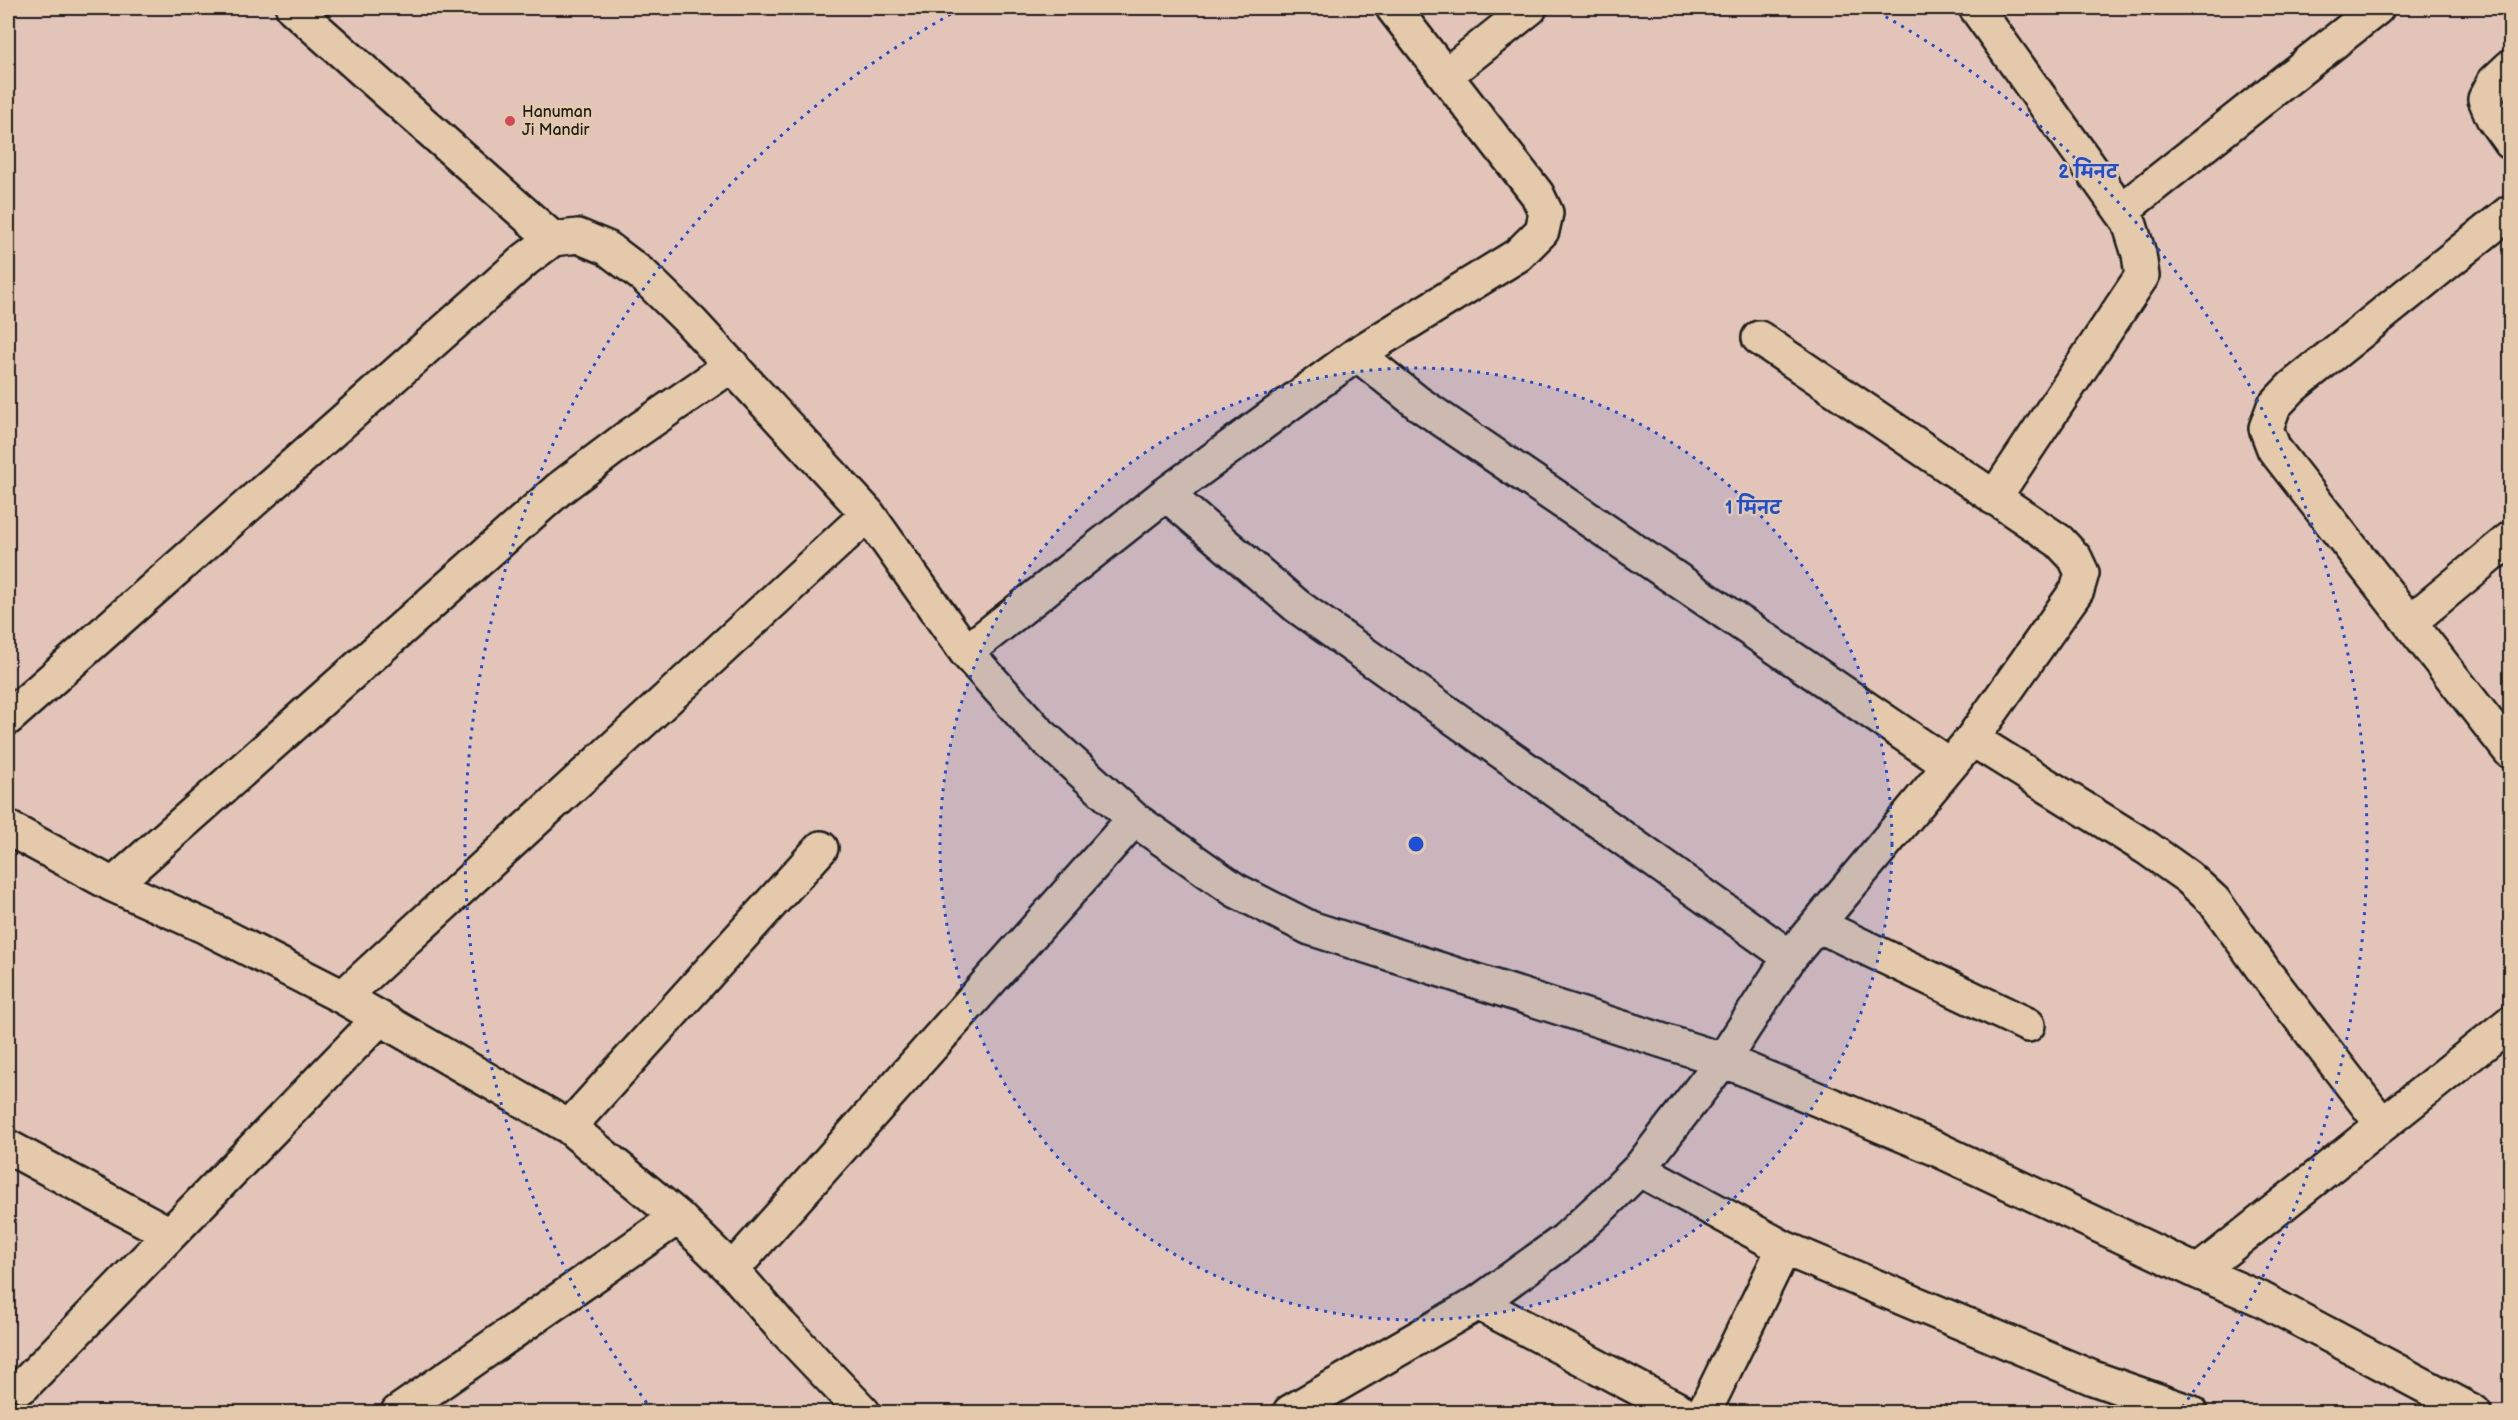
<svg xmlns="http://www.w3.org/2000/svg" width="2518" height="1420" viewBox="0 0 2518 1420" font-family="'Balsamiq Sans','Playpen Sans Deva',sans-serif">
<rect width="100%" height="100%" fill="#e3c4b9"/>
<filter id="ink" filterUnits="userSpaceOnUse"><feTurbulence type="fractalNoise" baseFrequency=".0167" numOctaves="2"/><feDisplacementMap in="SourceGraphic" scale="12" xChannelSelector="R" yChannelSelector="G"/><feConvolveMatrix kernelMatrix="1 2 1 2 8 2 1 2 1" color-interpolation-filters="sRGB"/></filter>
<g filter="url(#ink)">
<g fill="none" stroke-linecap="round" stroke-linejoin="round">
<g stroke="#1c1c1c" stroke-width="38">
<path id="minor" d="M293,8L553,239
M1976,8L2129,222L2139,254L2142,276L1994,498
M2510,67L2494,82L2485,99L2493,118L2510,142
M1446,75L1530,8
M2121,211L2377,8
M2510,212L2292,387L2274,406L2266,428L2274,449L2510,751
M1357,354L1418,403L1949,765
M1166,494L1297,606L1790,957
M2410,622L2510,539
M966,652L1166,494L1357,354L1518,255L1542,231L1546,213L1537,194L1393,8
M8,718L526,259L553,239L578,236L607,248L644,276L691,322L868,514L966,652L1037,731L1134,819L1235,890L1310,928L1723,1060L1937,1149L2198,1272L2261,1299L2474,1412
M1972,739L2147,848L2188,877L2214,901L2264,971L2382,1124
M8,828L113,885L206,927L343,997L569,1127L678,1217L732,1270L780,1325L863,1412
M113,885L559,489L628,437L732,365
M1818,925L2028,1025
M343,997L868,514
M569,1127L821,848
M8,1147L170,1234
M1639,1169L1784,1248L2093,1378L2190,1412
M732,1270L1134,819
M2198,1272L2510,1023
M1478,1303L1683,1412
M24,1385L380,1018
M398,1412L678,1217
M1290,1412L1478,1303L1565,1240L1603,1205L1639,1169L1723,1060L1790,957L1972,739L2077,590L2082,573L2075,558L2059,541L1759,338
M1704,1412L1784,1248"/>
</g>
<use href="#minor" stroke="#e4caab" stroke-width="33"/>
</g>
</g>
<circle cx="1416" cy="844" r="476" fill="#1d4ed8" fill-opacity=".12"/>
<g fill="none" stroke="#1d4ed8" stroke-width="3" stroke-dasharray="3 6">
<circle cx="1416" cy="844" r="476"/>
<path d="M652 1410A951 951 0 0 1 962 8M1870 8A951 951 0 0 1 2180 1410"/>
</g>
<circle fill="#d1495b" stroke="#e4caab" stroke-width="2" cx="510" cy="121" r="6"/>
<g text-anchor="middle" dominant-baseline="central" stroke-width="5" stroke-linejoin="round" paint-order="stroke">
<g font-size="16" fill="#1c1c1c" stroke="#e4caab" text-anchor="start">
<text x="522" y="112">Hanuman<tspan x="522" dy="18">Ji Mandir</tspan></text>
</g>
</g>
<circle cx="1416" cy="844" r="9" fill="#1d4ed8" stroke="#e4caab" stroke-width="3"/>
<g font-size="18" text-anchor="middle" font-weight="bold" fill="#1d4ed8" stroke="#e4caab" stroke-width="5" stroke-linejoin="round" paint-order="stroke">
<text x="2088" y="178">2 मिनट</text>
<text x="1753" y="514">1 मिनट</text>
</g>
<rect width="2518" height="1420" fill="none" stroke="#e4caab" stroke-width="30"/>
<rect x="15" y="15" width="2488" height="1390" fill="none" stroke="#1c1c1c" stroke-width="2" filter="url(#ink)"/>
</svg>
